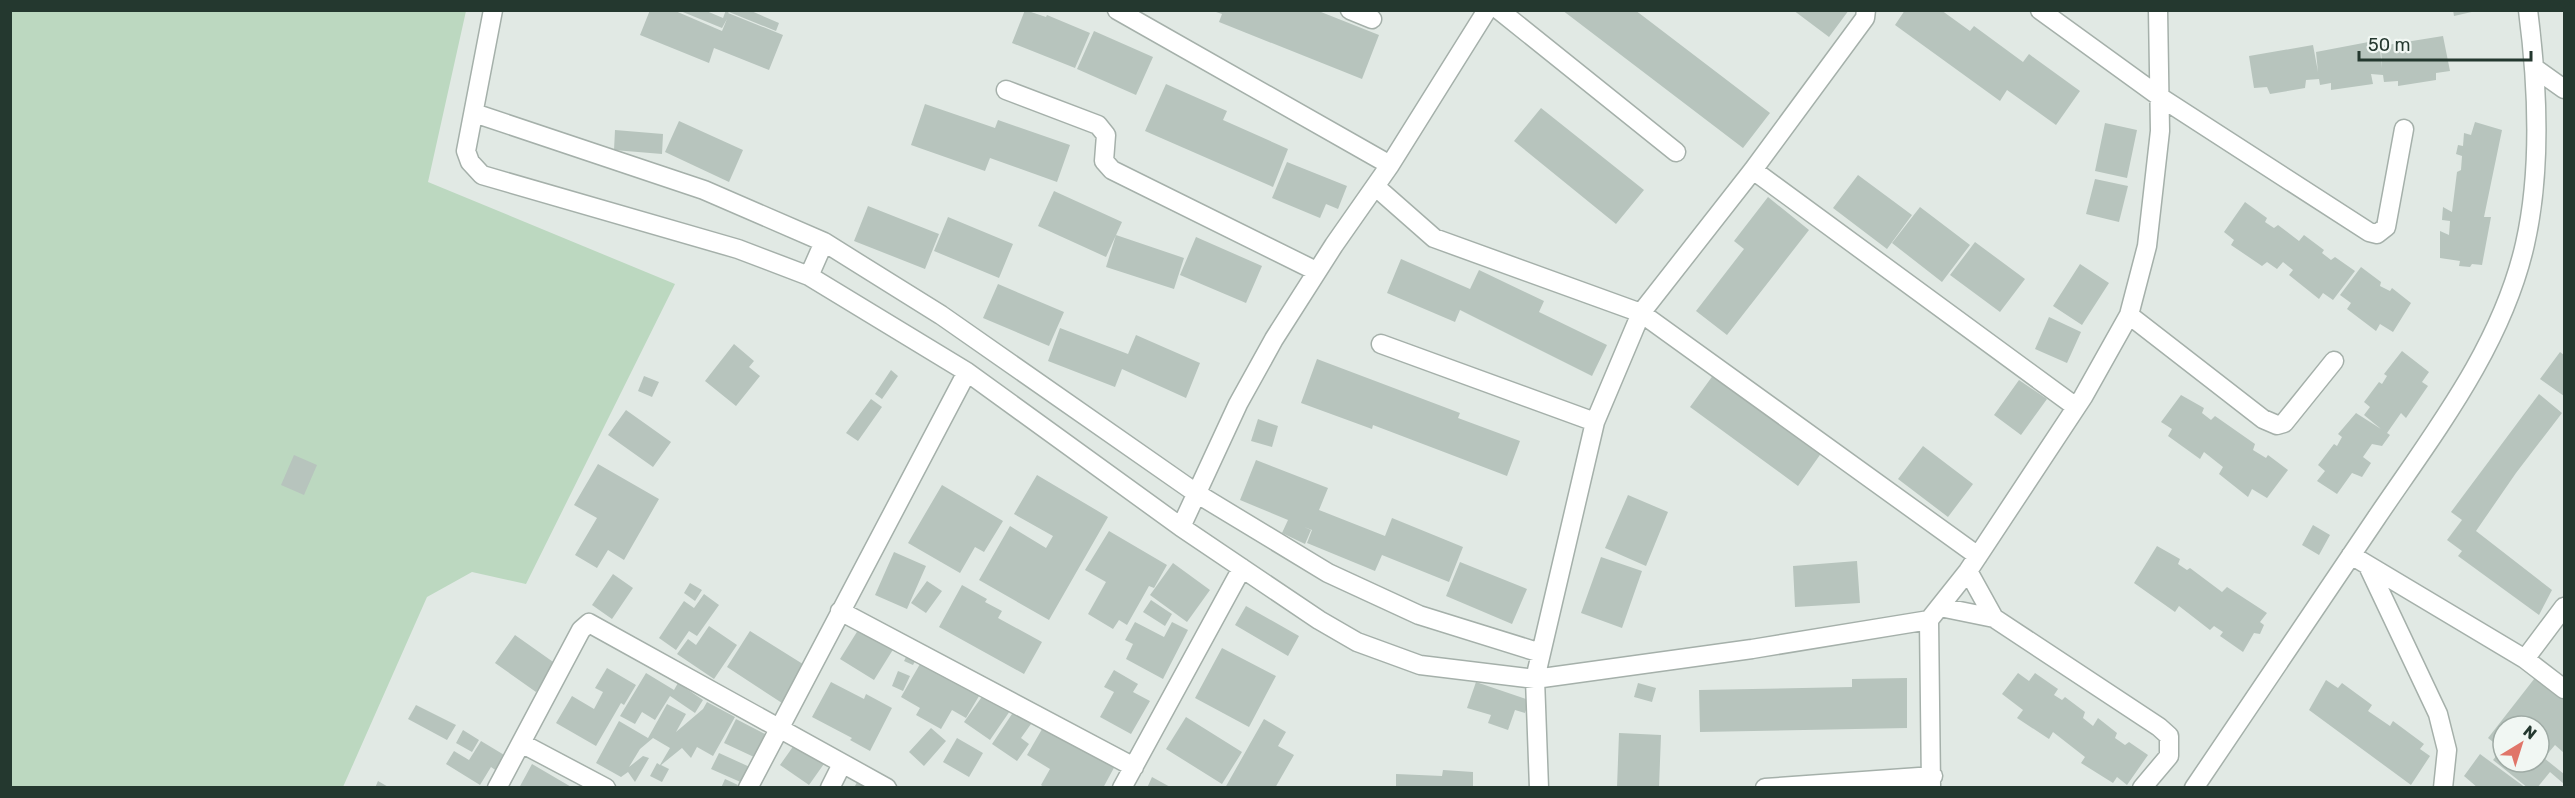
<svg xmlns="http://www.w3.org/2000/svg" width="2575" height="798" viewBox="0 0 2575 798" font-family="Rubik,sans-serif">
<rect width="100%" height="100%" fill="#e1e9e4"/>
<path fill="#bcd8c0" d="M10,11H466L428,182L675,284L526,584L472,572L427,597L343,787H11Z"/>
<path fill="#b7c4bd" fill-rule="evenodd" d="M650,10H673L722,31L727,19L722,28L678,10H704L723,18L726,10H749L779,23L776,31L729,12L728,13L783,35L769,70L714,48L709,63L640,35Z
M1025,10L1046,17L1047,15L1090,33L1075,68L1012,43Z
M1316,10L1379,35L1362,79L1219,22L1222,14L1213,11Z
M1562,10H1635L1770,113L1743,148Z
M1793,10H1849L1829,37Z
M1905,10H1941L1970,31L1974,26L2023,62L2029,54L2080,91L2056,125L2007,90L2000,101L1895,25Z
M2453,10H2476V11L2454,16Z
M1094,31L1153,57L1136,95L1077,69Z
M2443,36L2450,71L2436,73V80L2398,86V81L2384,82L2383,75L2371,74L2373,84L2331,90V83L2320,85L2319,79L2306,80L2305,88L2270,94L2267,87L2254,88L2249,56L2313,45L2318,72L2316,52L2379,40L2382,68L2381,46Z
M1166,84L1227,111L1223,120L1288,149L1273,187L1145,131Z
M925,104L995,128L998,120L1070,145L1057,182L990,158L985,171L911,145Z
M1541,108L1644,190L1616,224L1514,141Z
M679,121L743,150L729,182L665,152Z
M2475,122L2502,130L2484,217H2491L2482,265L2472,264L2470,267L2459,266L2460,261L2440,258V231L2449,235L2450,221L2442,220L2443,207L2452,212L2457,172L2461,170L2462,156L2456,154L2458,145L2463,146L2464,133L2471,135Z
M2105,123L2137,130L2127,178L2095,171Z
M615,130L663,134L662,154L614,150Z
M1287,162L1347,186L1338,209L1326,204L1320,218L1272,198Z
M1858,175L1912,215L1887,249L1833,208Z
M2095,179L2128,186L2119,222L2086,214Z
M1054,191L1122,222L1106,257L1038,226Z
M1768,197L1809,230L1727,335L1696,311L1744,249L1734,241Z
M2245,202L2267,218L2265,222L2274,228L2278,225L2299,241L2304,235L2324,250L2322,253L2331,260L2335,257L2355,271L2333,300L2323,293L2319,299L2289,275L2293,270L2283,262L2277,269L2267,262L2262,266L2231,245L2234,240L2224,232Z
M868,206L939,234L925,269L854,241Z
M1920,207L1970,245L1942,282L1892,243Z
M948,217L1013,244L999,278L934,251Z
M1116,235L1184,258L1174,289L1106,267Z
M1196,237L1262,266L1246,303L1180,275Z
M1975,242L2025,279L2000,312L1950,275Z
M1401,259L1470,289L1479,270L1544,301L1539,312L1607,345L1592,376L1460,310L1455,322L1387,293Z
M2080,264L2109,283L2082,325L2053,306Z
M2361,267L2381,282L2380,286L2390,291L2392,288L2411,303L2393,332L2380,324L2376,331L2347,309L2351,303L2340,295Z
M998,284L1064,312L1049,346L983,318Z
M2049,317L2081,332L2067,363L2035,349Z
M1060,328L1128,354L1136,335L1200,363L1186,398L1122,369L1115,387L1048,361Z
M734,344L754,361L749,367L760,376L736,406L705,381Z
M2402,351L2429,372L2422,382L2428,386L2406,418L2401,413L2387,433L2390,435L2382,446L2372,444L2363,457L2371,463L2362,477L2352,473L2337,494L2317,481L2325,471L2318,465L2334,444L2337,446L2342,437L2338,434L2356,413L2381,429L2364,415L2370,407L2364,402L2379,382L2382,384L2387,376L2384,374Z
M2560,352L2564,355V396L2540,379Z
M1317,359L1460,413L1458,418L1520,441L1507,476L1373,425L1372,429L1301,403Z
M891,370L898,376L882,399L875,394Z
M1714,374L1822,452L1798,486L1690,407Z
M644,376L659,382L652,397L638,391Z
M2019,380L2047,399L2021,435L1994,415Z
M2539,394L2562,413L2516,473L2476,531L2552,590L2539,615L2458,556L2462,551L2447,540L2462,520L2451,512Z
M2181,395L2204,408L2202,413L2211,420L2215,416L2255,444L2253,450L2266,458L2268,455L2288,470L2267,498L2252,489L2248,497L2219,474L2223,467L2204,452L2200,459L2168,436L2172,429L2161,422Z
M871,399L882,407L858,441L846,433Z
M626,410L671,442L653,467L608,435Z
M1258,419L1278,426L1272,447L1251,441Z
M1923,446L1973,484L1948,517L1898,479Z
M294,455L317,465L304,495L281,485Z
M1256,460L1328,488L1319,510L1385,536L1392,518L1463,547L1449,582L1382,555L1375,571L1307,543L1312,530L1304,527L1311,530L1305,544L1282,533L1288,520L1240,500Z
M598,464L659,499L624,560L608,550L597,568L575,555L597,518L574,505Z
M1037,475L1108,517L1049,620L979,580L1010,526L1046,548L1053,536L1014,514Z
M942,485L1003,521L984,552L975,547L960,573L908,543Z
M1628,495L1668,512L1646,566L1605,548Z
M2313,525L2330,535L2319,555L2302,545Z
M1109,531L1167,565L1154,588L1149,586L1127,625L1119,620L1113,629L1088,614L1106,582L1085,570Z
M2157,546L2180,559L2178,564L2187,570L2190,568L2222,592L2227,587L2267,613L2260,622L2264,625L2260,634L2254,633L2243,652L2220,636L2223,632L2214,626L2210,630L2179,606L2175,612L2134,583Z
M894,552L926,566L907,609L875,595Z
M1601,557L1642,571L1622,628L1581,613Z
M1857,561L1860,603L1795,607L1793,566Z
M1460,562L1527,589L1512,624L1446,596Z
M1173,563L1210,590L1187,622L1150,595Z
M613,574L633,588L612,619L592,605Z
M927,581L942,591L926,613L911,603Z
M690,583L702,590L695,601L684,593Z
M962,585L987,599L985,602L1002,611L998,618L1042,642L1024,674L939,627Z
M704,594L719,605L697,636L689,631L676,650L659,638L684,601L694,608Z
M1151,600L1172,614L1165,626L1143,612Z
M1246,606L1299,636L1288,656L1235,625Z
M1135,622L1164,637L1172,622L1188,630L1163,679L1126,659L1133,644L1125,640Z
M709,626L737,645L714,679L677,654L688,639L696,645Z
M860,627L894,648L874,680L840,659Z
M750,631L806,666L782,703L727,667Z
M515,635L556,664L536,692L495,663Z
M1222,648L1276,676L1249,727L1195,698Z
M910,649L919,653L913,665L904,661Z
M924,657L982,691L966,718L952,710L941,729L916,715L920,708L901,697Z
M607,668L636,685L624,705L621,703L596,746L556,723L572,696L594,709L603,692L595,688Z
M1114,670L1138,684L1133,692L1150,701L1131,734L1100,717L1114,692L1104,687Z
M898,671L910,676L903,691L892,686Z
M646,673L674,690L678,683L703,700L695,713L670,696L655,720L642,712L635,724L620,716Z
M2018,673L2029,681L2035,673L2058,689L2054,695L2062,700L2065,697L2085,712L2083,718L2093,726L2098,718L2117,733L2115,738L2125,745L2129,742L2148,755L2127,785L2117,777L2113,783L2081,763L2085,757L2053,732L2049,739L2017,718L2023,710L2002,694Z
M2538,674L2564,695V753L2555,745L2544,758L2564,774V784L2550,772L2537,788H2528L2493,760L2502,749L2488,738ZM2503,726H2539V762H2503Z
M1907,678V728L1700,732L1699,690L1852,687V679Z
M2326,680L2338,688L2342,683L2372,705L2368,711L2390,726L2393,721L2424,744L2420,749L2430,756L2411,785L2309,710Z
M831,682L864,699L866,694L892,708L870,751L850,740L852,738L812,717Z
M1476,682L1529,700L1525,713L1515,710L1508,730L1488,723L1491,715L1467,708Z
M1638,683L1656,688L1652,702L1634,697Z
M986,691L1012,708L990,740L964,722Z
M707,702L735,717L713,756L697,747L691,758L682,748L661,765L669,769L662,782L650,776L657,763L660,765L670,748L653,738L640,749L629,767L643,756L649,758L635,782L628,772L621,777L596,763L619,721L648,738L667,704L686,714L676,732L703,709Z
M416,705L456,725L447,740L408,719Z
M1018,705L1036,717L1021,738L1029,744L1017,761L992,744Z
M1186,717L1242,752L1222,784L1166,749Z
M736,719L765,734L754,757L724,743Z
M1264,719L1286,732L1278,746L1294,755L1275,788H1225Z
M1045,724L1116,764L1103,788H1045L1041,785L1050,769L1027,755Z
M931,728L946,741L924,766L909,752Z
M463,730L479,740L472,752L456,743Z
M1619,733L1661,735L1659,788H1617Z
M957,738L983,753L969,777L943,762Z
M481,741L511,759L501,774L491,767L480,785L446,764L454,751L469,760Z
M797,741L826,761L809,785L780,765Z
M719,753L752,768L745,784L711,769Z
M2480,754L2526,788H2478L2464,776Z
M532,764L573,788H519Z
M1443,770L1473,772V788H1396V774L1442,776Z
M1152,777L1172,788H1147Z
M859,778L876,788H854Z
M725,779L738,785L736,788H721Z
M378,781L390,788H375Z"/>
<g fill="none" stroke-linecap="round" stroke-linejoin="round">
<g stroke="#a5b0aa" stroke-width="21">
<path id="minor" d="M493,10L466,151L470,162L482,175L738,249L809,276L967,372L1181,527L1319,620L1357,642L1420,665L1535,679L1752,649L1929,620L1968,571L2083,397L2129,315L2147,246L2160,131L2158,10
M1117,10L1390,165
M1350,10L1372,19
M1499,10L1676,152
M2040,10L2160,97L2369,232L2377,234L2386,227L2404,129
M2536,69L2564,89
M1006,90L1098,125L1106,135L1104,161L1112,170L1316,271
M474,113L704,190L824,242L809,276
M1753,170L2076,407
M1376,187L1434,238L1641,313L1978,556
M824,242L941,315L1196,493L1328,573L1419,615L1541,653
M2129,315L2263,419L2277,425L2284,423L2334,361
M1381,344L1595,422
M1181,527L1238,404L1274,339L1334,245L1390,165L1487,10
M2351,555L2525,659L2564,689
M2368,566L2438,714L2447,750L2443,788
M1968,571L1994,618L2159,727L2169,736V756L2142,788
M1940,607L1994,618
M840,611L1134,767
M1929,620L1931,786
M2525,659L2564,607
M521,743L606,788
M497,788L581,630L589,623L887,788
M748,788L967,372
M830,788L842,764
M1122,788L1242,568
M1539,788L1535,679L1595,422L1641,313L1753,170L1865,18L1866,10
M1765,788L1933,776
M2194,788C2255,697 2316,607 2377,517C2434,433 2502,346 2525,244C2542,169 2538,87 2528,10"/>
</g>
<use href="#minor" stroke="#fff" stroke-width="18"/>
</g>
<rect width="2575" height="798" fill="none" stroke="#24382f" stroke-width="24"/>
<g transform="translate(2521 744) rotate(38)"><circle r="28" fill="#f1f7f3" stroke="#9faba5" stroke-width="1.5"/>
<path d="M0-4.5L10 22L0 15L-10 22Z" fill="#e07569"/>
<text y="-9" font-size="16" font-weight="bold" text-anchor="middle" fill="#24382f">N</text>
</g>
<path d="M2359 51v9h172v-9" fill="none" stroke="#24382f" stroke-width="3"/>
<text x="2368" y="51" font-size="18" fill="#24382f" stroke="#f1f7f3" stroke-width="4.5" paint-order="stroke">50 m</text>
</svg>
